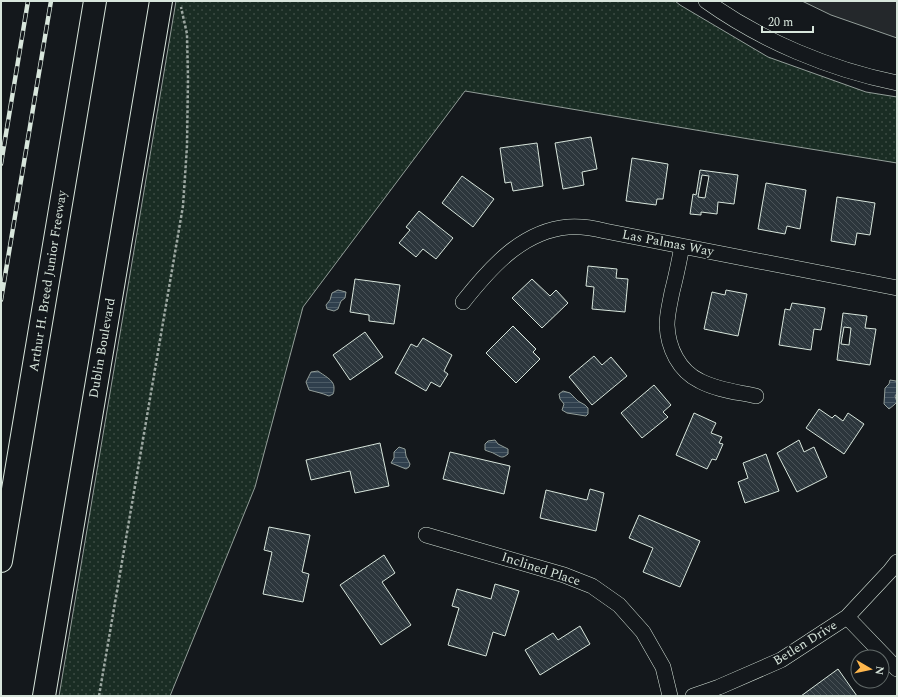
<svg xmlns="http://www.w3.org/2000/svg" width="898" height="697" viewBox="0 0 898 697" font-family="Spectral,serif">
<defs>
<pattern id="grass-dots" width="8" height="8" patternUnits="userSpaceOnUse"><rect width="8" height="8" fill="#1a2d24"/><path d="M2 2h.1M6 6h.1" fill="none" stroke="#3b4b43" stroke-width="1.8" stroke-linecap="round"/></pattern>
<pattern id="water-rules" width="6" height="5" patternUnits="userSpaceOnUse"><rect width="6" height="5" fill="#2f3f4d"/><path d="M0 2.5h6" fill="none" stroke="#4c5b66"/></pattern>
<pattern id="building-back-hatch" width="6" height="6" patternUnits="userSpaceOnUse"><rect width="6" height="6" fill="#2c363c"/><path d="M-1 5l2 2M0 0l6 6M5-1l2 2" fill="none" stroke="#4a5358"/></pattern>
</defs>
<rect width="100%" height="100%" fill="#14181c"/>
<path fill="url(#grass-dots)" stroke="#939e99" d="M176,1H675L680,5L768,57L866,92L897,97V163L749,139L465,91L303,307L255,487L170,696H59Z"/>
<path fill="#24282b" stroke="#939e99" d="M802,1H897V38L831,15Z"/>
<path fill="url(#water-rules)" stroke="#939e99" d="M338,290L346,292L345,298L341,301L338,309L334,311L327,309L326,305L330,300L332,293Z
M318,371C323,375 334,380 334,387C334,390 334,392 333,394L329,396C322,393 316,392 309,390L306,382L311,372Z
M890,380L896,381L897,383V393L895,396L897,402L894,405L889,409L884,404L885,388L889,384Z
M563,391L570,393L578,401L585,405L588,408V414L586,416L567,413L562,410L564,404L560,399L559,394Z
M495,440L498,444L508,449V454C502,459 501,457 495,454C492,452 489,452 485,450V444L488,441Z
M399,447L405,449L406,456L410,464L409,467L406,469L391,463L394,458V452Z"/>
<path fill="url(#building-back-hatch)" stroke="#d8e6dc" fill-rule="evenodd" d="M591,137L597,169L582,172L584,185L563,189L555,143Z
M537,143L543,186L513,191L511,182L505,183L500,148Z
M632,158L668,164L663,199H657L656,205L626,201Z
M700,170L738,175L734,204L718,202L717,214L701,212V215L690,214L693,194L696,195ZM702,175L709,176L705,198L698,197Z
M462,176L494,199L473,227L442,203Z
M766,183L806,190L800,229L787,226L785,234L758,229Z
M837,197L875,203L870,235L857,233L855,245L831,241Z
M419,211L453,238L436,259L423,249L416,257L399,243L410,230L406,227Z
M588,266L617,269L616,278L628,279L625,312L592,309L594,287L586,286Z
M355,279L400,285L394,324L369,321V315L350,312Z
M532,279L550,296L556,290L568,303L542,328L512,298Z
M726,290L747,294L738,336L704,329L712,292L725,295Z
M792,303L825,308L821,330L814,329L811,350L779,345L785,309L790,310Z
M843,313L867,316L865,328L876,329L870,365L837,360ZM844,327L851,328L849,345L841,344Z
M513,326L536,349L533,352L540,359L516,383L486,353Z
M365,332L383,357L350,380L333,355Z
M423,338L452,355L444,371L448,374L440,387L431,382L426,391L395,373L411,344L417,347Z
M594,356L602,365L611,357L627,376L592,405L569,377Z
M654,385L671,405L663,412L668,417L642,438L621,413Z
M819,409L832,418L835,415L843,421L848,413L864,424L844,454L806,428Z
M694,413L716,423L711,433L722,437L719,443L723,444L716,460L712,459L707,469L676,455Z
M799,440L804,452L814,447L827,477L797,492L777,453Z
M380,443L389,486L355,493L350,471L311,480L306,460Z
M450,452L510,466L504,494L443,479Z
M766,454L779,491L745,503L738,482L748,478L743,463Z
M590,489L604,493L596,531L540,518L546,490L587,500Z
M639,515L700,541L680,587L643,572L653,548L629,538Z
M269,527L310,535L302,572L309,574L303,602L263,594L272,552L264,550Z
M384,555L395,573L382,582L411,625L381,645L340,585Z
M495,584L519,591L505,636L493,632L486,656L448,645L459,608L452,606L457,589L491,599Z
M580,626L590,644L540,675L525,650L553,633L558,640Z
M838,669L857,696H801Z"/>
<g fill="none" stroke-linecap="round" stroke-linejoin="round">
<g stroke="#d8e6dc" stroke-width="16">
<path id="street" d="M706,1C762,41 829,69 897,83
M682,246C679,262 676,277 672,292C670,303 667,314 667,325C668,348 679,371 700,381C717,390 738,392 756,396
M463,302C490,268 522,231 568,227C580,226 593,228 605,231L897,288
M426,535L564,575L592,586L619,605L643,632L663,667L670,696
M847,617L897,669
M693,696L719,687L781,660L847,617L890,571L897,562"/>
</g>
<g stroke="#d8e6dc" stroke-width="24">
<path id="secondary" d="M44,696L161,1"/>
</g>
<g stroke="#d8e6dc" stroke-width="24">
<path id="highway" d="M1,561L95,1"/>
</g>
<path stroke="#9da8a2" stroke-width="2.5" stroke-dasharray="3 2" stroke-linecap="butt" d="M99,696L183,206L187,146L188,78L187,34L181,7"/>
<use href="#street" stroke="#14181c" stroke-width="15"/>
<use href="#secondary" stroke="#14181c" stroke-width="22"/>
<use href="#highway" stroke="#14181c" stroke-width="22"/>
<g stroke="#d8e6dc" stroke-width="4.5">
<path id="rail" d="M1,164L28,1
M1,300L51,1"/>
</g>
<use href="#rail" stroke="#14181c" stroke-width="3" stroke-dasharray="9" stroke-linecap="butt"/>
</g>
<g text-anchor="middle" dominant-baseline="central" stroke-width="3" stroke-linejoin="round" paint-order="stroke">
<g font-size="13" fill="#d8e6dc" stroke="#14181c">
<text transform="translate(668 243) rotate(11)">Las Palmas Way</text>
<text transform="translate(48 281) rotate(-81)">Arthur H. Breed Junior Freeway</text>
<text transform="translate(102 348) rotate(-80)">Dublin Boulevard</text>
<text transform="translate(541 569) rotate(18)">Inclined Place</text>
<text transform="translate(805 643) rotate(-32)">Betlen Drive</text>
</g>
</g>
<rect width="898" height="697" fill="none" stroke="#d8e6dc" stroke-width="4"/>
<g transform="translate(870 669) rotate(99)"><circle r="19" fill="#14181c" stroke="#626a69"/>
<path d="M0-3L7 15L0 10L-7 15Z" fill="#ffb74d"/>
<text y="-6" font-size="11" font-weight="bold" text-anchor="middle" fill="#d8e6dc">N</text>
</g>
<path d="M762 26v6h51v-6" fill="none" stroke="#d8e6dc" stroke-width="2"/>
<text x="768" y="26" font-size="12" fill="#d8e6dc" stroke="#14181c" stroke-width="3" paint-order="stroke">20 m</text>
</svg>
